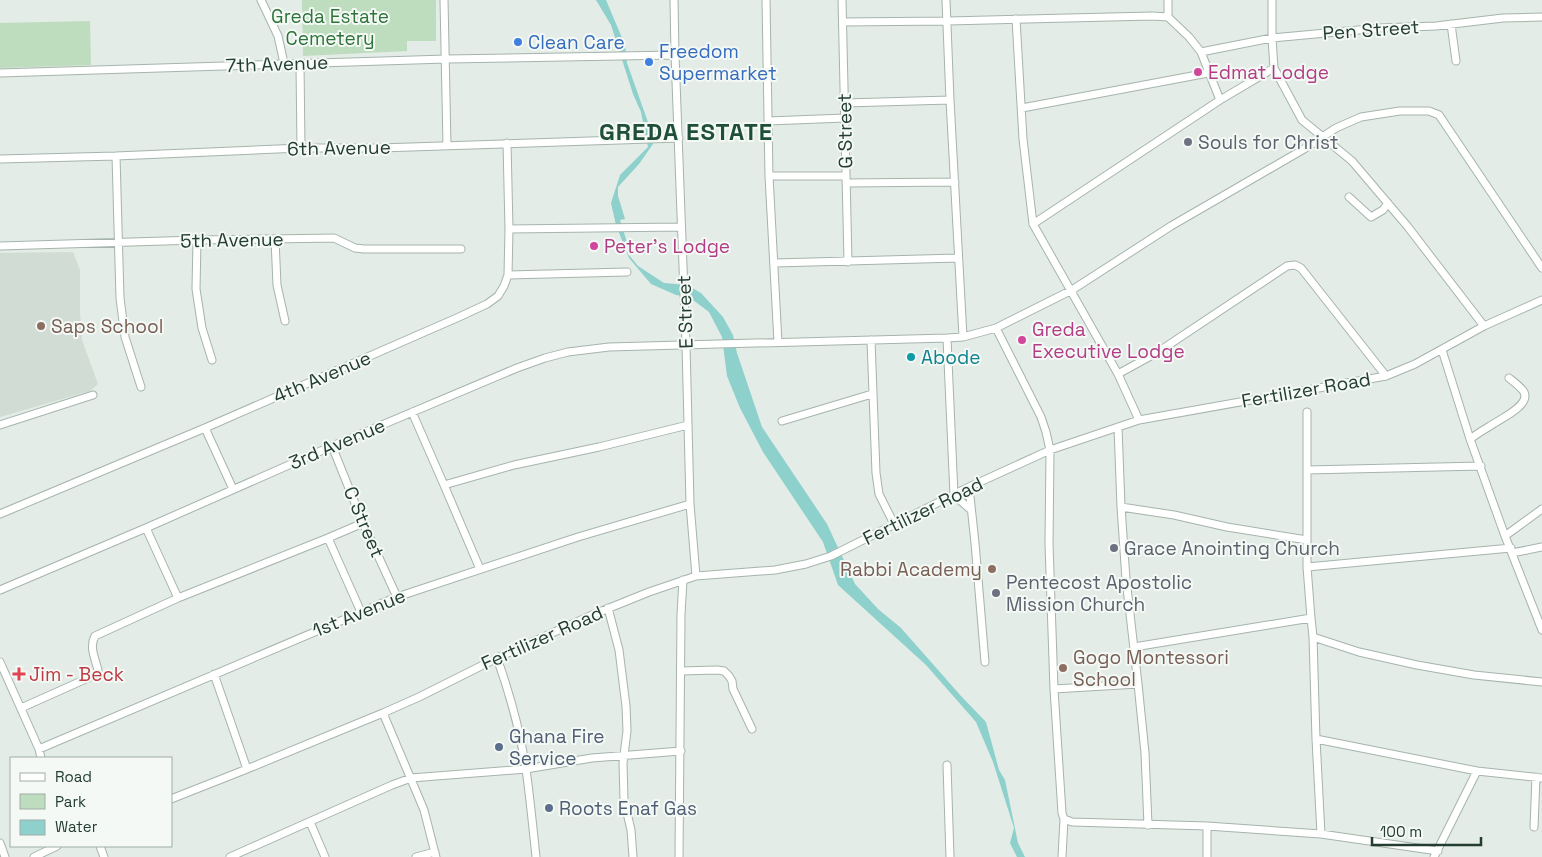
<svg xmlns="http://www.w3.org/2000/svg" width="1542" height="857" viewBox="0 0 1542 857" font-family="'Space Grotesk',sans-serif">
<rect width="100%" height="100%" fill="#e3ece6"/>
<path fill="#d1dcd5" d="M73,252L80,270V312L82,340L98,384L90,391L0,417V253Z"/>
<path fill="#bdddbe" d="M302,0H436V41H407V51L303,56Z
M90,21L91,65L0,68V23Z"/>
<path fill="#8dd0cc" d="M596,0H606L625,45L627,63L649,125L653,144L639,164L618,187V196L625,219L620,220L626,239L628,254L638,266L664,283L687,285L701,293L723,317L733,335L737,353L762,427L827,524L855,584L878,609L901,628L961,696L986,722L999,770L1005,780L1018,843L1025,857H1017L1010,843L1014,828L993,762L976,722L926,665L838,585L823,542L763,452L740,408L727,376L722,337L709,312L689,297L676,295L651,284L629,258L616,225L611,203L620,175L648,147L641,112L633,94L611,25Z"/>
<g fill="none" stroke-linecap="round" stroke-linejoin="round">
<g stroke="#a6b4ac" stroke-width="9">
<path id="street" d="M261,0L278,36L284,63
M444,0L447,145
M674,0L675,55L686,345L690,504L696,576
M766,0L769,176L778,342
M842,0L848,262
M946,0L950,100L963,337
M1272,0V38L1274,68L1302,120L1352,161L1408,227L1484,326
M1168,17V0
M1016,19L1023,139L1033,224L1118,374L1139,420
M843,22L948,21L1152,16L1168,17L1189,37L1201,52L1220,100
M1451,24L1456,61
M1201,52L1272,38L1380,28L1436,26L1503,18L1542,17
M300,64L301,148
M0,73L446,59L675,55
M845,103L950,100
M1022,108L1208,73
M768,121L845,118
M116,156L120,298L125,337L141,387
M0,159L116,156L301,148H380L679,138
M769,176H846
M846,183L955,182
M1349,197L1371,217L1383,210L1388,203
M1033,224L1220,100L1274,68
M509,229L681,227
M275,239L277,285L285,321
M197,240L196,289L202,328L212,360
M0,246L197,240L334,238L355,248L364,249H461
M775,263L958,258
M508,275L627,272
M996,328L1041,417L1046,432L1050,450L1049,544L1054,689L1138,684L1126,579L1121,507L1118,427
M871,340L876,473L879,494L894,524
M1442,350L1470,439L1505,536L1542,630
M1118,374L1158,352L1287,266L1295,265L1301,268L1386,376
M412,412L444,485
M782,421L872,394
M0,425L93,395
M205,428L233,489
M1470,439C1477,434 1483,430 1490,426C1498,420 1531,406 1524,392C1521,387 1514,382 1509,378
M332,446L363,523L397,597
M1307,470L1481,466
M969,487L975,543L985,662
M1121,507L1174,515L1227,527L1307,540
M971,510L954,495L947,338L963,337L996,328L1072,290L1171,226L1304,149L1336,128L1361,117L1400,111H1429L1439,115L1542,268
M0,514L205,428L459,317L487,304L498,296L504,286L508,275L509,229L507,143
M146,528L178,598
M1505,536L1542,509
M328,538L361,612
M1512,553L1542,547
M1307,567L1511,548
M480,569L444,485L514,465L599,447L688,425
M0,590L146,528L332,446L517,368L545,358L568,352L609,347L947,338
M608,608L619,650L626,706L627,731L623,763L624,800L631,830L633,857
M1311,618L1313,637L1359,652L1417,665L1474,675L1542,682
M1313,637L1316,739L1477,771L1542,778
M1134,647L1311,618L1307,567V412
M497,658C510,694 520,731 526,769C530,798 533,828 536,857
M0,662L39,749L41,758
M681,671L717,670L724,671L729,676L732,681L733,689L752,729
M214,674L247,769
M1138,684L1145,753L1148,825
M1054,689L1062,813L1064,819L1072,822L1207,826L1321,834L1438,851
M21,708L97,674L98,670C95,658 89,647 95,636L178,598L328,538L363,523
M383,713L424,810L436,857
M1316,739L1321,834
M39,749L397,597L578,537L690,504
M947,765L950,857
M171,799L247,769L383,713L419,697L497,658L592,615L649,592L696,576L775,570L806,564L831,556L969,487L1050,450L1139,420L1386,376L1415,364L1484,326L1542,300
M310,822L325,857
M1207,826V857
M1534,827L1536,777
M0,843L5,857
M100,846L104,857
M34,857L57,846
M230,857L392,785L411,778L526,769L592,758L681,751
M416,857L435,852
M679,857L681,614L683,580
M1062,857L1064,819
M1434,857L1477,771"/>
</g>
<use href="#street" stroke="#fff" stroke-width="7"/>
</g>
<g fill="#3f7fe0" stroke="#f4f9f5" stroke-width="2">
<circle cx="518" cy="42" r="5"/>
<circle cx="649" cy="62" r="5"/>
</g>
<g fill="#d1479c" stroke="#f4f9f5" stroke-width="2">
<circle cx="1198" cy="72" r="5"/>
<circle cx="594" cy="246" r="5"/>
<circle cx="1022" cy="340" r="5"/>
</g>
<g fill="#6b7280" stroke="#f4f9f5" stroke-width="2">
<circle cx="1188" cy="142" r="5"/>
<circle cx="1114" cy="548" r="5"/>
<circle cx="996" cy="593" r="5"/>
</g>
<g fill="#8d6e63" stroke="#f4f9f5" stroke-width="2">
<circle cx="41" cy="326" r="5"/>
<circle cx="992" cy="569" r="5"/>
<circle cx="1063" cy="668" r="5"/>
</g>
<circle fill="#0f9aa8" stroke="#f4f9f5" stroke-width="2" cx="911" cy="357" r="5"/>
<path fill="#e0444e" stroke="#f4f9f5" stroke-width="2" d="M16.5 666.5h5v5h5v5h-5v5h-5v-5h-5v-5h5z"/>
<g fill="#5c6f8a" stroke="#f4f9f5" stroke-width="2">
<circle cx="499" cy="747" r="5"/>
<circle cx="549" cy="808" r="5"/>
</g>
<g text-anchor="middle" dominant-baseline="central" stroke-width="4" stroke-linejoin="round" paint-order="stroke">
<g font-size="19" fill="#2e733a" stroke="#f4f9f5">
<text x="330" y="16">Greda Estate<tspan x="330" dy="22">Cemetery</tspan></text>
</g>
<g font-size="19" fill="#233d31" stroke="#f4f9f5">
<text transform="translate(1371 30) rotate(-4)">Pen Street</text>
<text transform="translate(277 64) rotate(-2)">7th Avenue</text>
<text transform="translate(845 131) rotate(-91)">G Street</text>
<text transform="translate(339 148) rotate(-1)">6th Avenue</text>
<text transform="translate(232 240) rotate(-1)">5th Avenue</text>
<text transform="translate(685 312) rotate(-92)">E Street</text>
<text transform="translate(322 377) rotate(-23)">4th Avenue</text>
<text transform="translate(1306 390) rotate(-10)">Fertilizer Road</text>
<text transform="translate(337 444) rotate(-23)">3rd Avenue</text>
<text transform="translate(923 511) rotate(-26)">Fertilizer Road</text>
<text transform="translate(364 522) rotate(67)">C Street</text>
<text transform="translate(359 613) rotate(-22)">1st Avenue</text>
<text transform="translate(542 638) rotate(-24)">Fertilizer Road</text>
</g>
<g font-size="19" fill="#366cbe" stroke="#f4f9f5" text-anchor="start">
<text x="528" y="42">Clean Care</text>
<text x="659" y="51">Freedom<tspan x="659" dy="22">Supermarket</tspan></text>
</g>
<g font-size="19" fill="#b23c85" stroke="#f4f9f5" text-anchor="start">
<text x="1208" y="72">Edmat Lodge</text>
<text x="604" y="246">Peter's Lodge</text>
<text x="1032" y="329">Greda<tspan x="1032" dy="22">Executive Lodge</tspan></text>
</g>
<g font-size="19" fill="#5b616d" stroke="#f4f9f5" text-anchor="start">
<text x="1198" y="142">Souls for Christ</text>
<text x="1124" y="548">Grace Anointing Church</text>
<text x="1006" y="582">Pentecost Apostolic<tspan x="1006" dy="22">Mission Church</tspan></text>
</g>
<g font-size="19" fill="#785e54" stroke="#f4f9f5" text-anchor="start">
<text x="51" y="326">Saps School</text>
<text x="982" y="569" text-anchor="end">Rabbi Academy</text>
<text x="1073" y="657">Gogo Montessori<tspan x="1073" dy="22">School</tspan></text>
</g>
<g font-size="19" fill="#0d838f" stroke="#f4f9f5" text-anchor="start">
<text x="921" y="357">Abode</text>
</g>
<g font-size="19" fill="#be3a42" stroke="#f4f9f5" text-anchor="start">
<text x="29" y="674">Jim - Beck</text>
</g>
<g font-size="19" fill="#4e5e75" stroke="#f4f9f5" text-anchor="start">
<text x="509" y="736">Ghana Fire<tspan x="509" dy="22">Service</tspan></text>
<text x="559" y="808">Roots Enaf Gas</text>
</g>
<g font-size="24" font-weight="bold" letter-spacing="1" fill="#1f4f39" stroke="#f4f9f5">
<text x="686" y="131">GREDA ESTATE</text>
</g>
</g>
<rect x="10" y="757" width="162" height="90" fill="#f4f9f5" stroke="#a0aea7"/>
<rect x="20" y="773" width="25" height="8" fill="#ffffff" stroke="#a0aea7"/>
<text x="55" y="782" font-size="15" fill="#233d31">Road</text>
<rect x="20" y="794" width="25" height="15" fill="#bdddbe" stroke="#a0aea7"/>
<text x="55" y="807" font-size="15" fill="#233d31">Park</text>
<rect x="20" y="820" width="25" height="15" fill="#8dd0cc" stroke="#a0aea7"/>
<text x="55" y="832" font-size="15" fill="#233d31">Water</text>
<path d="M1372 837v8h109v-8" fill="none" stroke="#233d31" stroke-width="2.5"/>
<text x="1380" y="837" font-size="15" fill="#233d31" stroke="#f4f9f5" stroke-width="4" paint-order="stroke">100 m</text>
</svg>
